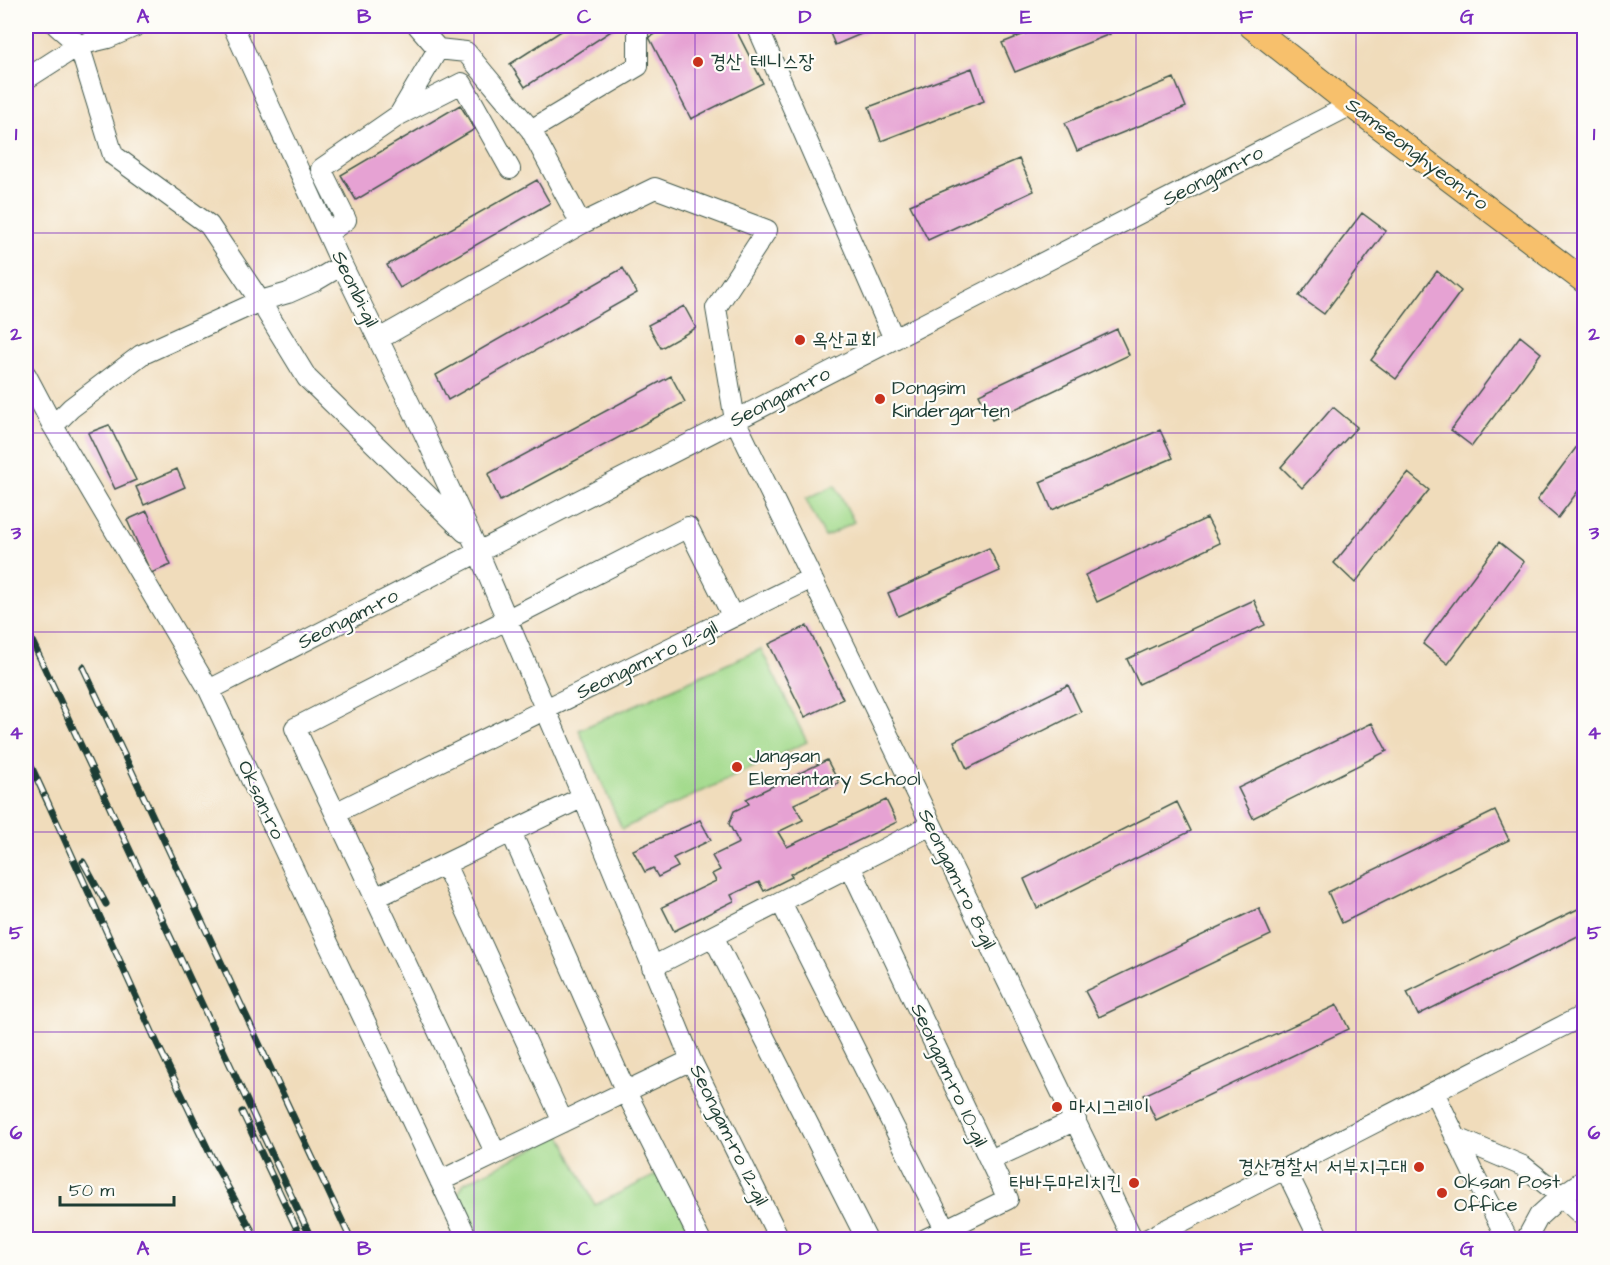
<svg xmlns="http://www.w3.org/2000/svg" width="1610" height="1265" viewBox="0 0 1610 1265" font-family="'Architects Daughter','Poor Story',sans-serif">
<rect width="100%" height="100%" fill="#fdfcf7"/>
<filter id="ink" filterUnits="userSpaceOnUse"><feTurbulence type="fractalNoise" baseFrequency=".0167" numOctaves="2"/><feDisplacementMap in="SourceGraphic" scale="12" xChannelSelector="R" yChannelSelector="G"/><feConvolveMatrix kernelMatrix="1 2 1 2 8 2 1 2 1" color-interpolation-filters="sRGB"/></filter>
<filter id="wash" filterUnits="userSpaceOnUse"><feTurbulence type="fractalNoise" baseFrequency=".008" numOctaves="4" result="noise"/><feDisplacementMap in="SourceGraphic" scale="24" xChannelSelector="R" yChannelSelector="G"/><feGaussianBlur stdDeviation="1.35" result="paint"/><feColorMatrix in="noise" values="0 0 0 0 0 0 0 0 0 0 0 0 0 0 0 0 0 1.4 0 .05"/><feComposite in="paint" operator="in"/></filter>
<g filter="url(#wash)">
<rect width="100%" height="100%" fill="#f0dcbb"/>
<path fill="#a3da8c" stroke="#618c60" stroke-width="1.5" d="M835,485L854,522L825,537L806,499Z
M761,649L807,742L622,829L579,730Z
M561,1135L595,1205L662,1172L695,1239H474L455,1200L464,1183Z"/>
<g id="blocks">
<path fill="#e6a2d3" d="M569,26H619L525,87L510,64Z
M667,26H734L763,83L691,119L649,37L667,27Z
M827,26H880L835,45Z
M1045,26H1106L1110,34L1015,72L1002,43Z
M972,68L984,101L881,141L869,107Z
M1174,78L1186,107L1077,151L1065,123Z
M460,105L475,129L356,200L341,175Z
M1019,159L1034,191L928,240L910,205Z
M537,180L550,203L400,288L387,265Z
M1362,213L1386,231L1324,314L1299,296Z
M623,268L637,293L448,400L436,375Z
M1437,271L1461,291L1396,379L1371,360Z
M684,306L696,328L661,348L648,325Z
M1117,329L1129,355L992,420L979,394Z
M1520,336L1541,353L1472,446L1451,430Z
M671,376L685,402L500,501L488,474Z
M1333,407L1357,427L1302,488L1281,467Z
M109,425L136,480L115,489L88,433Z
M1160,430L1173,458L1052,510L1040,482Z
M1584,437V483L1558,518L1537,500Z
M177,469L185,487L144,505L136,487Z
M1408,473L1429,490L1355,583L1334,563Z
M147,511L171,565L151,573L127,520Z
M1207,518L1220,543L1097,602L1085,575Z
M1499,542L1524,562L1448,664L1423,644Z
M989,548L1000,571L898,616L888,593Z
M1254,600L1265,625L1139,684L1127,659Z
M807,626L843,699L805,717L769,644Z
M1068,685L1081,712L967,769L954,741Z
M1372,723L1387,751L1253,818L1238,788Z
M827,760L839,783L794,804L803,820L778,832L787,847L886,800L897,822L790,874L792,877L764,891L759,882L731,895L734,901L674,931L662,907L716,881L712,874L720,870L712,856L739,843L729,824L734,811L749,804L746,799Z
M1177,802L1191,831L1037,908L1024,879Z
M1495,811L1509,840L1342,923L1328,892Z
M700,820L711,840L673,858L678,867L658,877L653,868L645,872L633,850Z
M1584,906V933L1418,1015L1407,992Z
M1259,908L1271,935L1099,1017L1085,991Z
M1337,1005L1349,1029L1156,1120L1144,1095Z"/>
</g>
</g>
<g filter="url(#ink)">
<use href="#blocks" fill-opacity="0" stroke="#3e5548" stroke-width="1.5"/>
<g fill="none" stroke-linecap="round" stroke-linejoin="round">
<g stroke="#3e5548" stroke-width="22">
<path id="minor" d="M57,26L79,45L108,38L136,26
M233,26L342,265L423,431L473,540L583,797L691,1060L780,1240
M757,26L894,339
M26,79L79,45L113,155L209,225L260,301L307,378L465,532
M399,115L438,49
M531,130L638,66V28L641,26
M581,224L655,188L767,230L716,308L735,420L1133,1240
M329,232L346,220L321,169L399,115L462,83L510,169
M379,339L581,224L531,130L466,52L438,49L418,26
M26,375L53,426L209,690L468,1240
M53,426L71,408L141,355L260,301L288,293L315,281L342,265
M209,690L1351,105
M335,813L812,578
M511,832L626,1092L700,1240
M445,864L563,1122
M850,866L1008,1199L924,1240
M375,898L583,797
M781,902L945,1229
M713,936L867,1240
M652,967L931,825
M1434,1092L1476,1179L1508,1240
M1455,1137L1523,1166L1561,1196L1584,1217
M496,1154L295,728L688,527L733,617
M990,1160L1076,1120
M1285,1168L1320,1240
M440,1181L691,1060
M1146,1240L1584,1015
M1526,1240L1539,1216L1561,1196L1584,1180"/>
</g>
<g stroke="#3e5548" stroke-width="26">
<path id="major" d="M1251,26L1351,105L1584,281"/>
</g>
<use href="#minor" stroke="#fff" stroke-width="20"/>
<use href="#major" stroke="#f7c06c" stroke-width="24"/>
<g stroke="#1f3d34" stroke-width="7">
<path id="rail" d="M26,628L312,1240
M83,667L351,1240
M26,755L48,803
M45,796L157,1043L215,1164L257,1240
M83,862L106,904
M242,1112L302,1240"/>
</g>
<use href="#rail" stroke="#fdfcf7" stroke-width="4.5" stroke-dasharray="14" stroke-linecap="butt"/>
</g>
</g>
<path fill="none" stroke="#7b2cbf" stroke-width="1.5" stroke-opacity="0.55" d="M254,26V1240M474,26V1240M695,26V1240M915,26V1240M1136,26V1240M1356,26V1240M26,233H1584M26,433H1584M26,632H1584M26,832H1584M26,1032H1584"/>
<g fill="#c8321e" stroke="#fdfcf7" stroke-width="2">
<circle cx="698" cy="62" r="6"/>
<circle cx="800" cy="340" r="6"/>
<circle cx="880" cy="399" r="6"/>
<circle cx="737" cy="767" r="6"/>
<circle cx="1057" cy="1107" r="6"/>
<circle cx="1419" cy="1167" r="6"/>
<circle cx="1134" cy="1183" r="6"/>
<circle cx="1442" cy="1193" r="6"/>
</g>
<g text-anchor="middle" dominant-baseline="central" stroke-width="4.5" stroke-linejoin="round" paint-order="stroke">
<g font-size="20" fill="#1f3d34" stroke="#fdfcf7" text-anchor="start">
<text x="710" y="62">경산 테니스장</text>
<text x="812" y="340">옥산교회</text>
<text x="892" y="388">Dongsim<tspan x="892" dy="23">Kindergarten</tspan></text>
<text x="749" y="756">Jangsan<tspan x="749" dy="23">Elementary School</tspan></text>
<text x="1069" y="1107">마시그레이</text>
<text x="1407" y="1167" text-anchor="end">경산경찰서 서부지구대</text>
<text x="1454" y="1182">Oksan Post<tspan x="1454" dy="23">Office</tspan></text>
<text x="1122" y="1183" text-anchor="end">타바두마리치킨</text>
</g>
<g font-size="20" fill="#1f3d34" stroke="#fdfcf7">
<text transform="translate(1417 154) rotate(37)">Samseonghyeon-ro</text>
<text transform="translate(1213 176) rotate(-27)">Seongam-ro</text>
<text transform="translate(355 289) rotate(64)">Seonbi-gil</text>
<text transform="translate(780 397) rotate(-27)">Seongam-ro</text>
<text transform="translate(348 619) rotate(-27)">Seongam-ro</text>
<text transform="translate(647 660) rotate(-26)">Seongam-ro 12-gil</text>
<text transform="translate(261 800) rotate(65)">Oksan-ro</text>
<text transform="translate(957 879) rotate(64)">Seongam-ro 8-gil</text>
<text transform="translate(949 1075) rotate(65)">Seongam-ro 10-gil</text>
<text transform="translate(729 1135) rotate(64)">Seongam-ro 12-gil</text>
</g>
</g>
<rect width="1610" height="1265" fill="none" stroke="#fdfcf7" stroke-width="66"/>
<path d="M60 1196v9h114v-9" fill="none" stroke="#1f3d34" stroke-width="3"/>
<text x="69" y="1196" font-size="18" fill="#1f3d34" stroke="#fdfcf7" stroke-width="4.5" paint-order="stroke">50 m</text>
<rect x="33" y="33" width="1544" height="1199" fill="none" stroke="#7b2cbf" stroke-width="2"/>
<g font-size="20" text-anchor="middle" font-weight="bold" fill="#7b2cbf">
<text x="143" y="23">A</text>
<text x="364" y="23">B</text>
<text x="584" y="23">C</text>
<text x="805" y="23">D</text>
<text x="1026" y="23">E</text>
<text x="1246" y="23">F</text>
<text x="1467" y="23">G</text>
<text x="16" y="140">1</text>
<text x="1594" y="140">1</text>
<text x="16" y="340">2</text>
<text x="1594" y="340">2</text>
<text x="16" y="539">3</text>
<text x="1594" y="539">3</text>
<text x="16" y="739">4</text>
<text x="1594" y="739">4</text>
<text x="16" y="939">5</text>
<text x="1594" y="939">5</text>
<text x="16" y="1139">6</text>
<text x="1594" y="1139">6</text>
<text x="143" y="1255">A</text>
<text x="364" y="1255">B</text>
<text x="584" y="1255">C</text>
<text x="805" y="1255">D</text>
<text x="1026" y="1255">E</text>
<text x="1246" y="1255">F</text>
<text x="1467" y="1255">G</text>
</g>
</svg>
